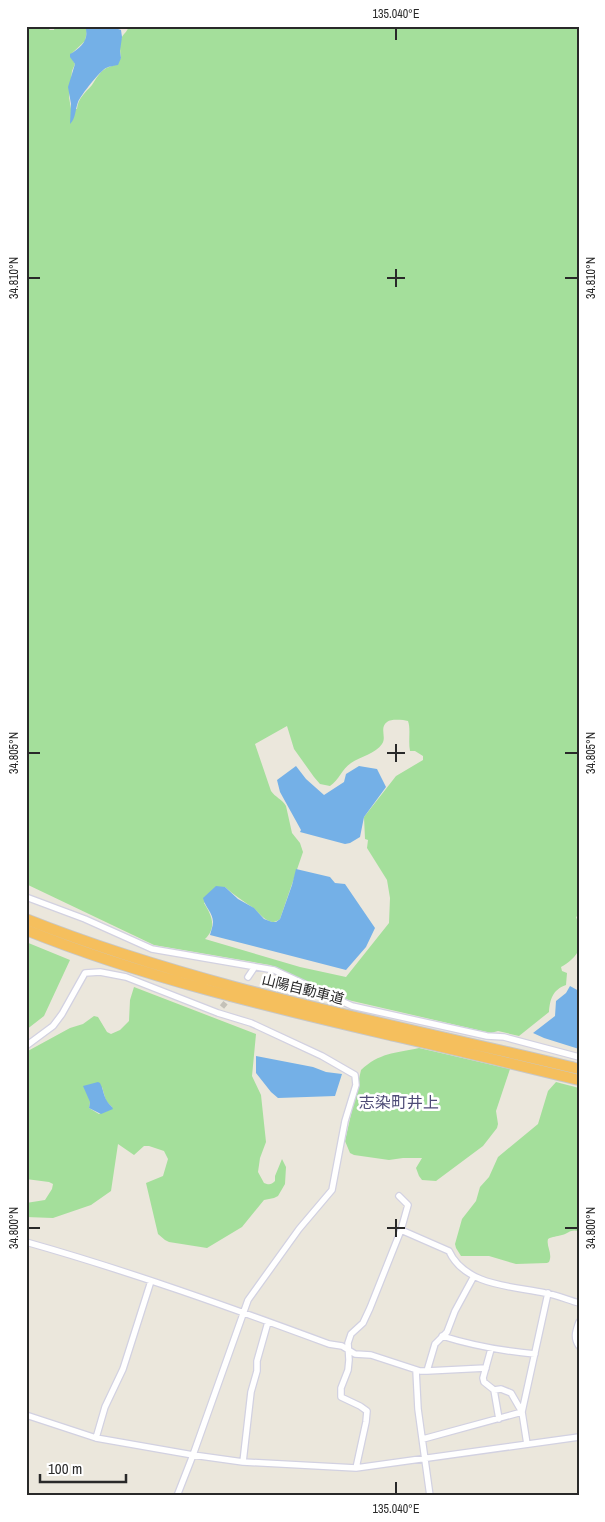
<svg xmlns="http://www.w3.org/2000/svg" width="605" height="1522" viewBox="0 0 605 1522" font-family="'Archivo Narrow','Noto Sans JP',sans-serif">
<rect width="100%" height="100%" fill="#ebe7dc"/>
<path fill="#a4df9b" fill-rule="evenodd" d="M26,26H45L50,30H54L55,26H85L87,31L85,41L70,55L75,64L72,71L69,97L71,109H77C78,98 85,93 92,85C96,79 99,73 105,69C107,67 110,67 112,66C116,65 119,60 121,58C120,51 119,43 122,37C125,32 127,32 129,26H579V915L576,917L579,925V949C576,957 568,963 561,967L562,971L567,973L566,985C552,990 550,1000 549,1012L519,1036L498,1031L491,1033L348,1000L270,965L154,945L26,884ZM403,720L408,721C411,729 408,741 410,751H415L423,756V760L396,776L364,817L365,839L368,840L367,848L387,880L390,898L389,923L346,977L300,967L205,939C217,927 212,916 204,903L225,887C234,895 243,901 252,907C259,912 263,920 272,922C276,922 277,921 280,919L303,852L300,843L292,833L286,806C282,799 275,797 271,791L255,744L287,726L294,749L314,777L320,784L330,786C339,780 342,769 351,763C360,757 376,753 382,744C387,737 379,728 387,722C391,719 398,720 403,720Z
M26,942L70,960L44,1016L26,1030Z
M134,987L256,1034L252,1076L261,1095L266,1142L260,1158L258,1172L264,1183C269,1185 271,1185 275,1181V1176L282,1159L286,1167L285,1184L278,1196L274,1198L264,1200L242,1227L207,1248L169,1242L165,1240L158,1234L146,1183L163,1176L168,1159L164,1151L149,1146H144L134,1155L118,1144L111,1191L91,1205L53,1218L26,1217V1203L45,1200L52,1189L53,1184L49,1182L26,1179V1052L70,1028L83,1024L94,1016L98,1017L107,1032L111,1034L120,1030L129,1021L130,1000ZM102,1087L106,1101L112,1107L99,1114L89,1108L90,1102Z
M419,1048L510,1069L496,1111L498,1124L497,1128L483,1146L436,1181L422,1180L419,1176L416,1168L422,1158H403L389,1160L354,1155L350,1153L345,1141L361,1070C379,1053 395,1053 419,1048Z
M556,1082L579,1088V1231C570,1229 569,1233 562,1235C556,1237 553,1236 548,1239C546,1247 553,1253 549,1262L547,1263L516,1264L489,1256H461L456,1248L455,1244L462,1219L476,1201L480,1187L489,1177L498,1157L538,1124L548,1091Z"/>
<path fill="#74b0e7" d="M85,26H109L121,30L122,37L120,51L121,58L118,65C114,66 110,66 106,68C100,71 81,95 78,102C75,110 76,118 70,124L71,104L68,87L75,64L70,57V54C81,48 90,39 85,26Z
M296,766L306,779L324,795L344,782L346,774L359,766L377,769L386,787L364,817L360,837L350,843L345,844L300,832L301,830L280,792L277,780Z
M296,869L330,877L335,883L345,884L375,928L366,947L346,970L210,935C211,931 213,926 213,922C213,913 205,907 203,898L216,886L225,887L238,899L254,908L264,919L272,922H276L280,919L292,885Z
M570,986L579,991V1049L544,1038L533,1033L555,1016L556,1001L566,993Z
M256,1056L313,1067L326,1072L342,1074L335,1096L278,1098L271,1092L256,1073Z
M98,1082L100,1083C105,1093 103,1099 112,1107L113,1109L101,1114L89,1108L90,1102L83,1086Z"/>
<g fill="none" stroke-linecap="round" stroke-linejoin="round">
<path stroke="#c4c1b8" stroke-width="5.5" stroke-dasharray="5.5 3" stroke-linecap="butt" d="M222,1007L232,995"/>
<g stroke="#d2d1e1" stroke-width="8">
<path id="street" d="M26,897L85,919L152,949L274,970L352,1006L487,1036L504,1037L579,1057
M248,977L254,968
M26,1046L53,1026L62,1014L85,973L100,972L126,977L218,1013L251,1023L322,1056L355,1075L356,1085L345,1121L332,1190L299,1229L248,1300L193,1455L177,1496
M401,1230L449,1251C465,1286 512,1286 545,1293C557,1295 568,1300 579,1303
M26,1242C129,1271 229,1307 329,1344L342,1346L355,1354L371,1355L420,1371H427L435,1344L447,1332L455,1311L474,1276
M579,1322C576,1331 573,1337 579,1346
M442,1336C474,1346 502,1351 535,1354
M491,1349L483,1378L484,1382L494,1390L499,1419
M416,1370L418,1409L430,1496
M427,1371L486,1368
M26,1415L96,1438L193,1455L243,1462L356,1468L579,1437
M96,1438L105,1407L123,1369L151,1281
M423,1439L522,1412L511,1393L501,1389L494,1390
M527,1444L522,1412L548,1293
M243,1462L251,1392L257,1371V1361L268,1322
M356,1468L366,1422L367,1411L360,1406L341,1397V1388L348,1370L349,1360L348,1343L351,1334L363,1323L370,1308L401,1230L408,1205L399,1196"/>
</g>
<g stroke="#c7c7c7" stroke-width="12">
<path id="highway" d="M26,919C204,990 394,1024 579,1069
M26,930C145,978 270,1007 394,1036C456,1050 517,1065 579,1080"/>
</g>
<use href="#street" stroke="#fff" stroke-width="5.5"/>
<use href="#highway" stroke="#f5bf5d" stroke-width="10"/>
</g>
<path fill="none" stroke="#292929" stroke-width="2" d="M396,28V40M396,269V287M28,278H40M387,278H405M565,278H578M396,744V762M28,753H40M387,753H405M565,753H578M396,1219V1237M28,1228H40M387,1228H405M565,1228H578M396,1482V1494"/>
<g text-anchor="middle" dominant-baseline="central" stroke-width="5" stroke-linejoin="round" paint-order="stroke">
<g font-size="14" fill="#292929" stroke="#fff">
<text transform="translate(303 989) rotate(14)">山陽自動車道</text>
</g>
<g font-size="16" fill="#4e4c77" stroke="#fff">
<text x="399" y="1102">志染町井上</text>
</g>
</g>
<rect width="605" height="1522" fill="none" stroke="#ffffff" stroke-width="55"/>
<path d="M40 1474v8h86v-8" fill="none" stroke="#292929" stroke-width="2.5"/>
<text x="48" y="1474" font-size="15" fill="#292929" stroke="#ffffff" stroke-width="4" paint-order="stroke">100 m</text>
<rect x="28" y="28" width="550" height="1466" fill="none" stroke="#292929" stroke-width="2"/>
<g font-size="12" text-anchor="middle" fill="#292929">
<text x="396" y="18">135.040°E</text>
<text transform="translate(14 278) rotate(-90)" y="4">34.810°N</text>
<text transform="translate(591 278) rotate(-90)" y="4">34.810°N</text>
<text transform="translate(14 753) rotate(-90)" y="4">34.805°N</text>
<text transform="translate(591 753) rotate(-90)" y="4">34.805°N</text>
<text transform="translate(14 1228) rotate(-90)" y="4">34.800°N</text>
<text transform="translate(591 1228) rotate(-90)" y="4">34.800°N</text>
<text x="396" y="1513">135.040°E</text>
</g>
</svg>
